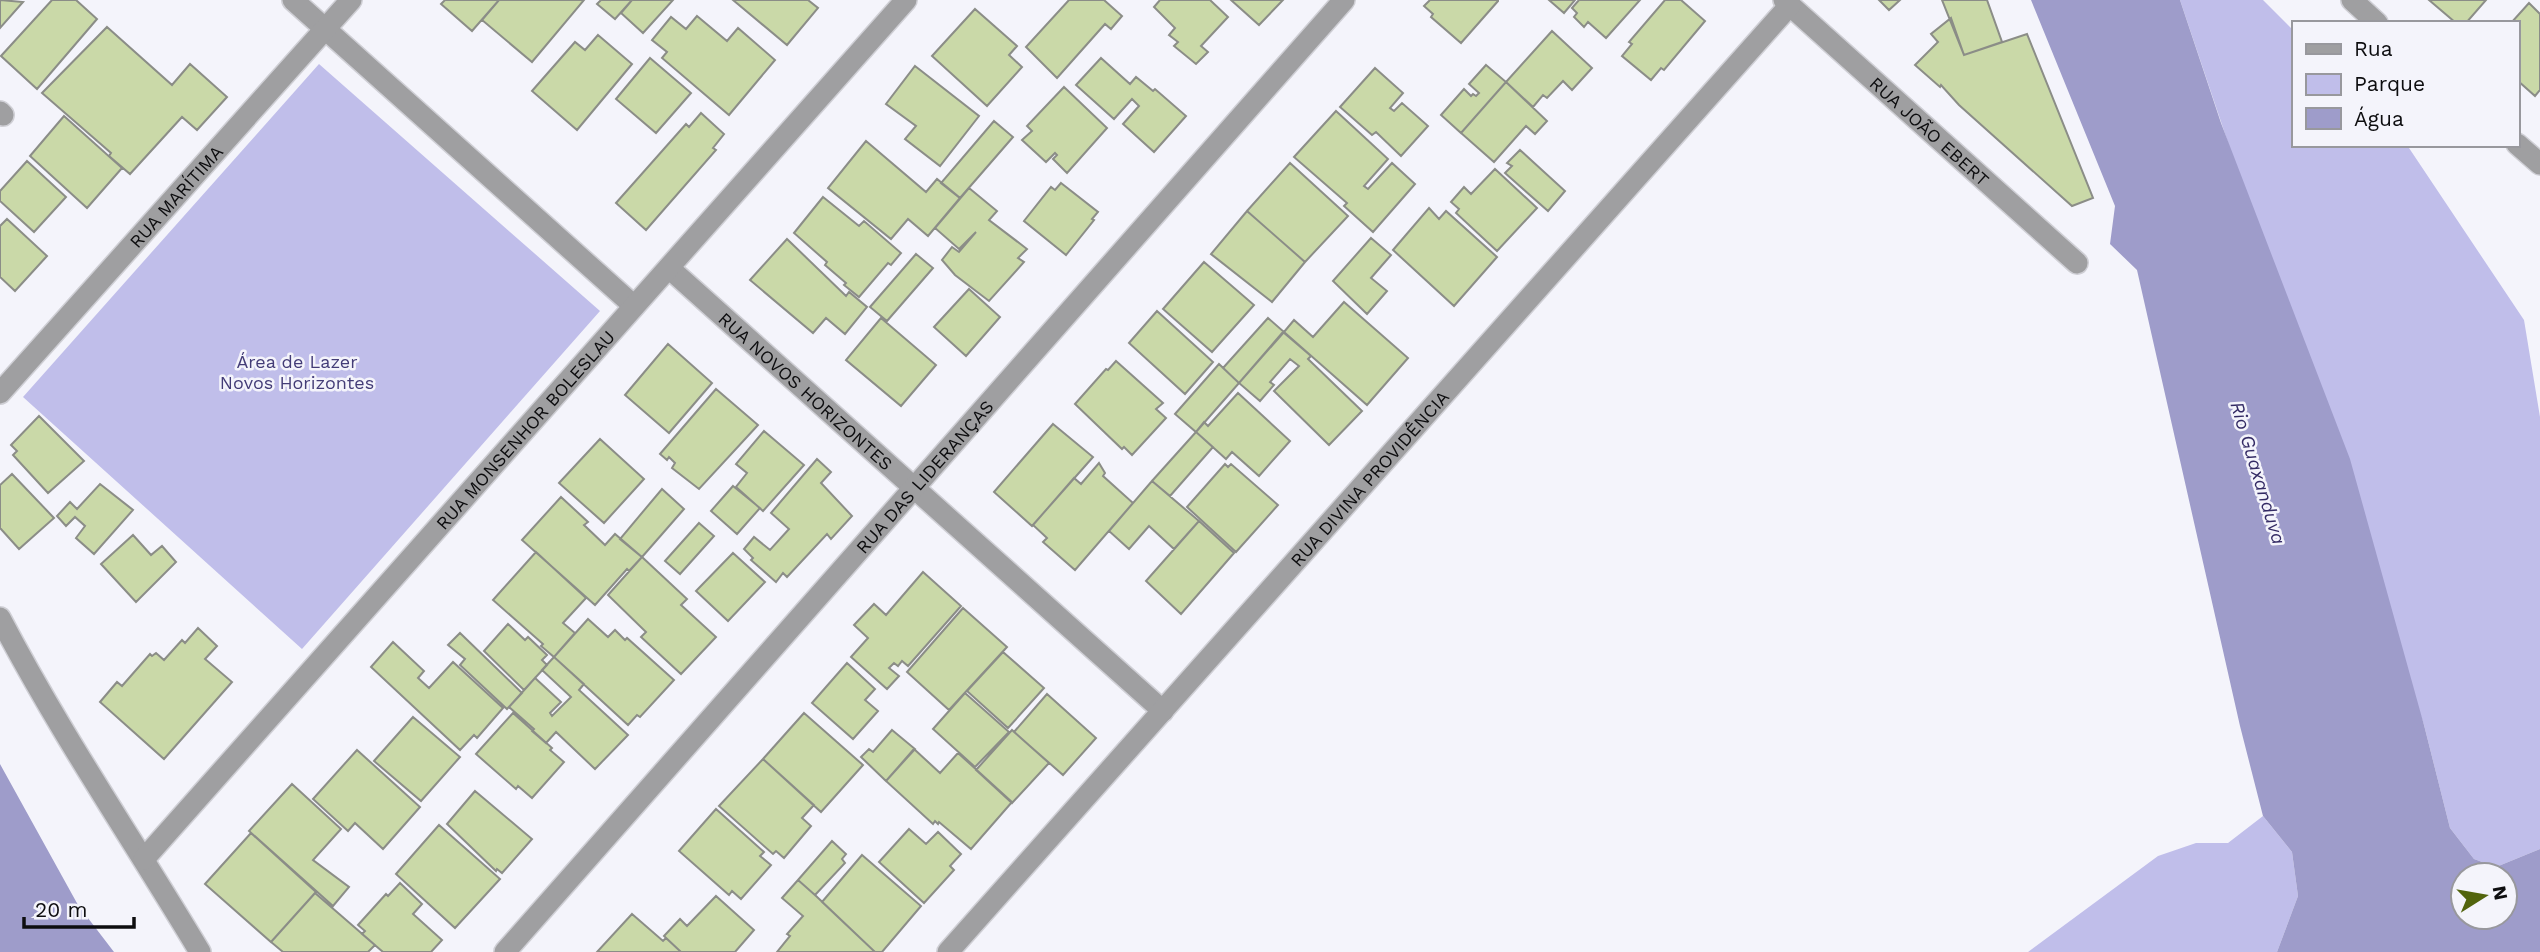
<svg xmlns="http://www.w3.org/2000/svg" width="2540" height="952" viewBox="0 0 2540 952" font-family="'Work Sans',sans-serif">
<rect width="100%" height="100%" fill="#f4f4fb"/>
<path fill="#c0beea" d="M2180,0H2263L2293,30V145H2407L2524,320L2540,417V849L2496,867L2474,859L2450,828L2424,725Z
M319,64L600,311L302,649L23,397Z
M2263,816L2292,852L2298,896L2277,952H2028L2158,856L2196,843H2228Z"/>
<path fill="#9e9cca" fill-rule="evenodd" d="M2031,0H2180L2221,123L2350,459L2424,725L2450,828L2474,859L2496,867L2540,849V952H2277L2298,896L2292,852L2263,816L2240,726L2137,270L2110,244L2115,206ZM2463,875H2505V917H2463Z
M0,764L78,905L114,952H0Z"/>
<path fill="#cad9a8" stroke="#8b8d87" stroke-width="2" d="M0,0L23,2L0,28Z
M52,0H76L97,19L37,89L1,56Z
M445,0H499L472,31L441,4Z
M499,0H584L532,62L482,20Z
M601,0H632L615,19L597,4Z
M632,0H673L643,33L621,13Z
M733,0H808L818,8L787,45Z
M1069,0H1104L1122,16L1111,29L1105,24L1057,78L1026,47Z
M1160,0H1210L1228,17L1201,46L1208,52L1196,64L1174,46L1178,42L1169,35L1175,28L1154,7Z
M1231,0H1283L1259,25Z
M1430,0H1498V1L1461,43L1431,17L1433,14L1424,6Z
M1549,0H1575L1564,13Z
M1579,0H1640L1606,38L1588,22L1584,27L1574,17L1577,13L1572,8Z
M1665,0H1681L1705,21L1664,70L1661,68L1651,80L1622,56L1632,44L1629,42Z
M1879,0H1900L1889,10Z
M1942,0H1987L2002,42L1964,55Z
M2429,0H2486L2466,23H2456Z
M2529,3L2540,14V90L2535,96L2517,80V23H2511Z
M975,9L1017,46L1009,55L1022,67L987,106L932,56Z
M697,16L727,41L738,28L775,60L729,115L662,58L667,52L652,40L671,17L686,29Z
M1951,18L1964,55L2027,34L2093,198L2072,206L1959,105L1941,85L1940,87L1915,65L1938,42L1931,34Z
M107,27L172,85L190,64L227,97L197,130L182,117L130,174L109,156L111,153L42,93Z
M1552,31L1592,68L1572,90L1563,81L1547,98L1543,95L1533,107L1506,82Z
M598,35L632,64L577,130L532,91L575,42L585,50Z
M650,58L691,93L656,133L616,99Z
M1101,58L1130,84L1136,77L1153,91L1155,89L1186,116L1154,152L1123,124L1139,106L1132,99L1114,119L1076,85Z
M1486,65L1506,82L1461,133L1441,115L1464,89L1471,96L1473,94L1476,96L1479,93L1469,84Z
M915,66L979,116L940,166L905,139L916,126L886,104Z
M1375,68L1403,93L1390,108L1394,111L1402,103L1428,126L1401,156L1376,132L1372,135L1340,107Z
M1506,82L1547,121L1535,134L1526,126L1494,162L1461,133Z
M1064,87L1107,128L1067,173L1053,159L1057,155L1055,153L1046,162L1022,140L1032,131L1027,126Z
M1336,111L1388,159L1364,186L1368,189L1392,163L1415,184L1373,232L1344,206L1347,203L1294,157Z
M701,113L724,134L713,148L716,150L646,230L616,203L686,124L689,127Z
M64,116L122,168L87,208L30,156Z
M994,121L1013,137L960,198L941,183Z
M866,141L926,192L937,179L960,198L928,236L908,219L891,239L828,188Z
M1520,150L1565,191L1548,211L1505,173L1512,166L1507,163Z
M27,161L66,197L34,232L0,201V191Z
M1290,163L1348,216L1305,262L1247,211Z
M1495,169L1537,208L1497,251L1456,213L1459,209L1451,202L1464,187L1471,194Z
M1061,183L1098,212L1092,219L1094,220L1066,255L1024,221L1051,187L1055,190Z
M969,188L997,211L989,220L1027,249L1018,258L1024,262L989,301L955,275L942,260L952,247L959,252L976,232L959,249L935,228Z
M823,197L859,226L864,221L901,253L891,265L888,263L859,297L844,285L846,283L825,265L827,262L794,233Z
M1429,208L1439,219L1446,211L1497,257L1454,306L1393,250Z
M1247,211L1305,262L1272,302L1211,254Z
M7,219L47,256L15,291L0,277V226Z
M1371,238L1391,255L1371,278L1387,291L1367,314L1333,281Z
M787,239L846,296L849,292L867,307L845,334L826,318L813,333L750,280Z
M916,254L933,268L887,321L870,307Z
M1204,262L1254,305L1212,352L1163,309Z
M969,289L1000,317L966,356L934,327Z
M1344,302L1408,358L1367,405L1284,332L1294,320L1313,337Z
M1157,311L1213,362L1185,394L1129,343Z
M881,318L936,365L901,406L846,360Z
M1268,318L1284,332L1239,383L1223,368Z
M1283,332L1311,356L1308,359L1362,411L1329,445L1274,391L1299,366L1290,359L1270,382L1274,385L1260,401L1239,383Z
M668,344L712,383L669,433L625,395Z
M1116,361L1163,403L1156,409L1166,418L1132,455L1124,447L1122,449L1075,404L1106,369L1108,370Z
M1219,364L1239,383L1196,432L1175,414Z
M716,389L758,425L699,489L672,468L675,463L669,457L667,460L660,454Z
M1238,393L1290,441L1259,476L1232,452L1226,459L1196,432L1204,422L1208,426Z
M39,416L84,461L48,493L13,455L17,451L11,445Z
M1053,424L1093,457L1032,526L994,492Z
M764,431L804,465L763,511L736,487L747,473L736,464Z
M1196,432L1213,447L1170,496L1152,481Z
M600,439L644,479L604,523L559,483Z
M817,459L831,472L821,483L852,516L831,539L827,534L787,577L783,573L776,582L751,560L753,558L744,549L754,537L770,550L789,529L771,513Z
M1099,463L1105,473L1103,476L1133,503L1075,570L1043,542L1047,538L1033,525L1074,478L1081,484Z
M1225,464L1228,467L1231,464L1278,505L1236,552L1187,507Z
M12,474L54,518L19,549L0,528V485Z
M1152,481L1199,521L1174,549L1149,526L1129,549L1109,531Z
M100,484L133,510L94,554L76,538L85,526L75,517L66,526L57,516L70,502L77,509Z
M733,486L760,508L737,534L711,511Z
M662,489L684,509L642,557L620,539Z
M561,497L588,522L584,525L605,545L615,534L642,557L629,571L627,569L595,605L522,540Z
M1199,521L1234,553L1181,614L1146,581Z
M699,523L714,536L680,574L665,561Z
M133,535L151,555L162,546L176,562L136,602L101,564Z
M536,552L586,598L563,623L575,633L554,657L541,646L543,644L493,600Z
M733,553L765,582L728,621L696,591Z
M642,557L687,599L681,605L716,637L681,674L641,637L646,632L608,595Z
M923,572L961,606L908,666L902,661L898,666L894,663L889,668L899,676L887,689L851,657L868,638L854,625L874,604L886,615Z
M963,608L1007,647L949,710L907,672Z
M588,619L608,637L615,630L625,640L627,638L674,680L640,717L637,715L628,725L554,657Z
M508,624L525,640L528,637L547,655L542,660L547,665L524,690L484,651Z
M198,628L217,646L205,659L232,682L164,759L100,702L117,682L122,686L150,654L152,656L156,653L164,660L182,640L185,643Z
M460,633L522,693L507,709L460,665L465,659L448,645Z
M393,642L424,671L418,678L429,688L453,662L503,708L477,738L474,735L460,750L371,667Z
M1003,652L1044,688L1008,728L967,691Z
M554,657L584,684L579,690L628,735L595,769L556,732L546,743L532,731L534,729L509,707L535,678L561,702L550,713L552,716L571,697L542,670Z
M847,663L875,689L865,700L878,711L853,739L812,703Z
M965,693L1009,732L975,767L933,729Z
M1047,694L1096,738L1063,775L1014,732Z
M513,713L552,748L550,750L564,762L532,798L518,786L516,789L476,754Z
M804,713L863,765L821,812L763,759Z
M413,717L460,757L421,801L374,761Z
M892,730L915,749L886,781L861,757L869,749L873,752Z
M1012,730L1049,763L1012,803L976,770Z
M914,749L940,773L958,753L1012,802L971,849L939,822L938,824L935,821L933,824L886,781Z
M357,750L420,807L383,849L355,823L348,831L313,799Z
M763,759L814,805L802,818L811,826L784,858L776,851L773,854L719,806Z
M292,784L341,829L313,860L349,887L333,906L249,831Z
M475,791L532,839L502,873L497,869L496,871L447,824Z
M716,809L764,852L760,856L771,865L741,899L732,891L729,895L679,851Z
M439,825L500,879L455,928L396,874Z
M909,829L926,844L938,832L961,854L950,866L954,870L924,903L879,862Z
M251,833L316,892L271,942L205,884Z
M832,841L846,854L842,859L845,863L815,895L798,880Z
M862,855L921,906L882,952H875L822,902Z
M798,880L815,895L875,952H777L790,936L787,934L803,916L782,898Z
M400,883L422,904L413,914L442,940L431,952H383L362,934L365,931L358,925L386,894L388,896Z
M315,893L375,945L368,952H283L271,942Z
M716,896L754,930L735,952H681L664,936L680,919L687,926Z
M632,914L663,941L666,938L681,952H597Z"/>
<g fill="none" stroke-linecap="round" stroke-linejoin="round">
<g stroke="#cfcfd5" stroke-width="24">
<g id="minor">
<path d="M293,0L634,306"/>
<path id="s1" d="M1784,0L2077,263"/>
<path d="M2352,0L2377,23"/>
<path d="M0,112L3,115"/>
<path d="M2517,144L2540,164"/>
<path id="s2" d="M669,268L1163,711"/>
<path id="s3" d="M0,393L351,0"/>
<path d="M0,618C60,733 133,840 200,952"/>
<path id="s4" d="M144,859L906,0"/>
<path id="s5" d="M505,952L1344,0"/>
<path id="s6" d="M948,952L1790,5"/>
</g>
</g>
<use href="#minor" stroke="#9f9fa1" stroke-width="21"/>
</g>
<g text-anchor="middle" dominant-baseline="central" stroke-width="5" stroke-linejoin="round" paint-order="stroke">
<g font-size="18" fill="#0d0d0f" stroke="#f4f4fb">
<text stroke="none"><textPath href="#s1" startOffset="196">RUA JOÃO EBERT</textPath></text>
<text stroke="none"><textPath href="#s3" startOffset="264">RUA MARÍTIMA</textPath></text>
<text stroke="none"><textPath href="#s2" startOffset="184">RUA NOVOS HORIZONTES</textPath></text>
<text stroke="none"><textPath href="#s4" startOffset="574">RUA MONSENHOR BOLESLAU</textPath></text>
<text stroke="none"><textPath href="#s5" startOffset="634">RUA DAS LIDERANÇAS</textPath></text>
<text stroke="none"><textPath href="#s6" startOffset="634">RUA DIVINA PROVIDÊNCIA</textPath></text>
</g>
<g font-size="18" fill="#433c77" stroke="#f4f4fb">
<text x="297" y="361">Área de Lazer<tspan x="297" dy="21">Novos Horizontes</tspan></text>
</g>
<g font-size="19" font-style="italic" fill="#332a64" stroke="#f4f4fb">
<text transform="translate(2258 473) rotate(73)">Rio Guaxanduva</text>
</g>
</g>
<rect x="2292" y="21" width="228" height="126" fill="#f4f4fb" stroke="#98989d" stroke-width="2"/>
<rect x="2306" y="44" width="35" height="10" fill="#9f9fa1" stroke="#98989d" stroke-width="2"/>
<text x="2354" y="56" font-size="21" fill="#0d0d0f">Rua</text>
<rect x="2306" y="74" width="35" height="21" fill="#c0beea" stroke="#98989d" stroke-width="2"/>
<text x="2354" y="91" font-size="21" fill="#0d0d0f">Parque</text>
<rect x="2306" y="108" width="35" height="21" fill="#9e9cca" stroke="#98989d" stroke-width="2"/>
<text x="2354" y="126" font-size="21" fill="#0d0d0f">Água</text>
<g transform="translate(2484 896) rotate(79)"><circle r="33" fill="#f4f4fb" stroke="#98989d" stroke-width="2"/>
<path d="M0-5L12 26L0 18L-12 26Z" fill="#52640d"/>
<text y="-10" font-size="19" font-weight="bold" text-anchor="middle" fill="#0d0d0f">N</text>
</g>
<path d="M24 917v10h110v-10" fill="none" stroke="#0d0d0f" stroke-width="3.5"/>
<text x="35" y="917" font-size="21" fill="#0d0d0f" stroke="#f4f4fb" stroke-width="5" paint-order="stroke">20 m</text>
</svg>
